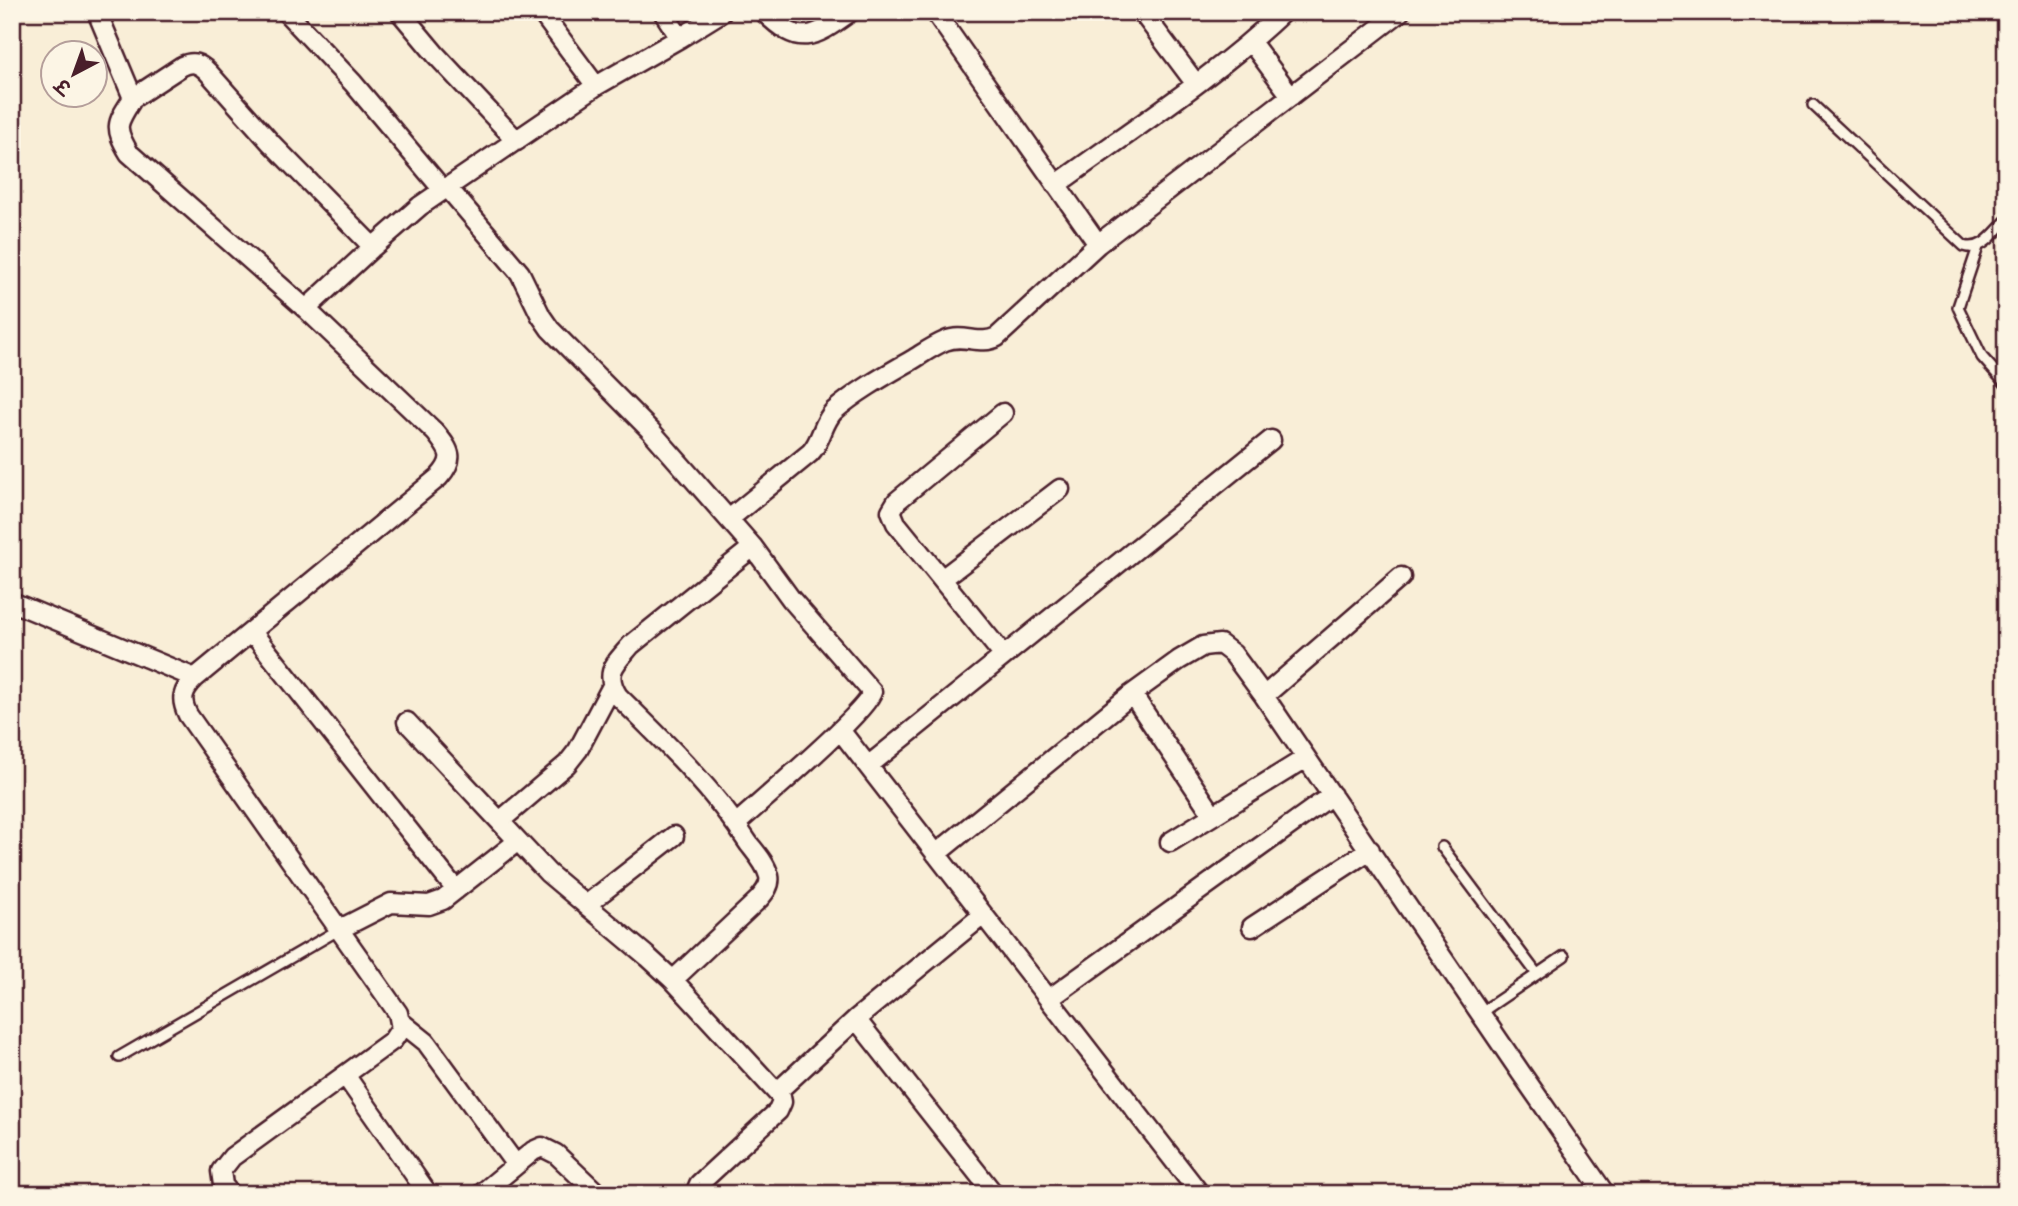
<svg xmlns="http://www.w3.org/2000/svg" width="2018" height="1206" viewBox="0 0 2018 1206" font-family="'Architects Daughter','Playpen Sans Deva',sans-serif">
<rect width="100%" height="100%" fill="#f9eed7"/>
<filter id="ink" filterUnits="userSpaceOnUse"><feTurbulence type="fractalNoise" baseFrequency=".0143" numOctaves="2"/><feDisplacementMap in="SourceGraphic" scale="14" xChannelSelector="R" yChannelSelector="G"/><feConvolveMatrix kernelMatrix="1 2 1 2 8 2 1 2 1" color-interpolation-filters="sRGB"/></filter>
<g filter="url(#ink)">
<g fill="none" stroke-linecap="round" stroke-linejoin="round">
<g stroke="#4a1f2b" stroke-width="14">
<path id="service" d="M1813,105L1964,246C1982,252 1994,233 2006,221
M1978,247L1958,307L1982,357L2006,384
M1442,847L1537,974
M1480,1013L1564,956
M119,1057L340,929"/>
</g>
<g stroke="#4a1f2b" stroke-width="23">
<path id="minor" d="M97,12L133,98C117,123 113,126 129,153L306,309L373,247L420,206L596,86L680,38L663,12
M286,12L353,83L443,190
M400,12L436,55L517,141
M541,12L596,86
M764,12C799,47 813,39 850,12
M935,12L1098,244L1400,12
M1142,12L1196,84
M680,38L722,12
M1251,42L1291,96
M133,98L182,66C193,61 199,63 208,72L271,143L373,247
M1056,185C1133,129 1214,77 1283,12
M448,188L520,273L541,316L550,329L651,431L753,547L791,599L872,692C868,711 758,804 736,824
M1003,413L897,501L891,511L896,523L1004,656
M729,519L810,453C822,441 822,423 834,411C857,391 886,375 912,360C922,354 933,346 945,341C964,333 980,346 997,337L1098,244
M942,579L1060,489
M12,602L195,678
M252,632L456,890
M1132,694L1213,815
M1264,696L1401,577
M407,722L548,873L648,957L673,980L781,1097L782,1102L778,1111L699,1184L695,1194
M840,730L1200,1194
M868,766L1271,440
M500,821L567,764L578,750L612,686
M1170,842L1306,758
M936,854L1132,694L1179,660L1203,646L1220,644L1233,654L1264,696L1521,1073L1605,1194
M586,905L674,836
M1252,927L1370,850
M340,929L391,903L429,905L443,900L518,841
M673,980L759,899C765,892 771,885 769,876C766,864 756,853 749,844C713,788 665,742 618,696C603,672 616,663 631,645L753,547
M1049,999L1332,795
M856,1019L994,1194
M401,1022L426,1042L516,1165
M345,1075L428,1194
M777,1092L856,1019L983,915
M230,1194L223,1185L221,1171L232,1157L393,1040L401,1028L398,1013L188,715C180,699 182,691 195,678L439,477C456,458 450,451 436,433L306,309
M481,1194L533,1151L542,1147L556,1154L598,1194"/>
</g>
<use href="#service" stroke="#fcf5e5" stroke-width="9"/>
<use href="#minor" stroke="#fcf5e5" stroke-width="18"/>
</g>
</g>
<rect width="2018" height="1206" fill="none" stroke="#fcf5e5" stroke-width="42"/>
<rect x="21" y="21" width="1976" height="1164" fill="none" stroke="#4a1f2b" stroke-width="2.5" filter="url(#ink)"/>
<g transform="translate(74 74) rotate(221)"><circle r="33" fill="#fcf5e5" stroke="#b59f9b" stroke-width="2"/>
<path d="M0-5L12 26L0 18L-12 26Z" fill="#4a1f2b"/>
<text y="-10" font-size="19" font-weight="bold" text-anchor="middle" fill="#4a1f2b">उ</text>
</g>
</svg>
